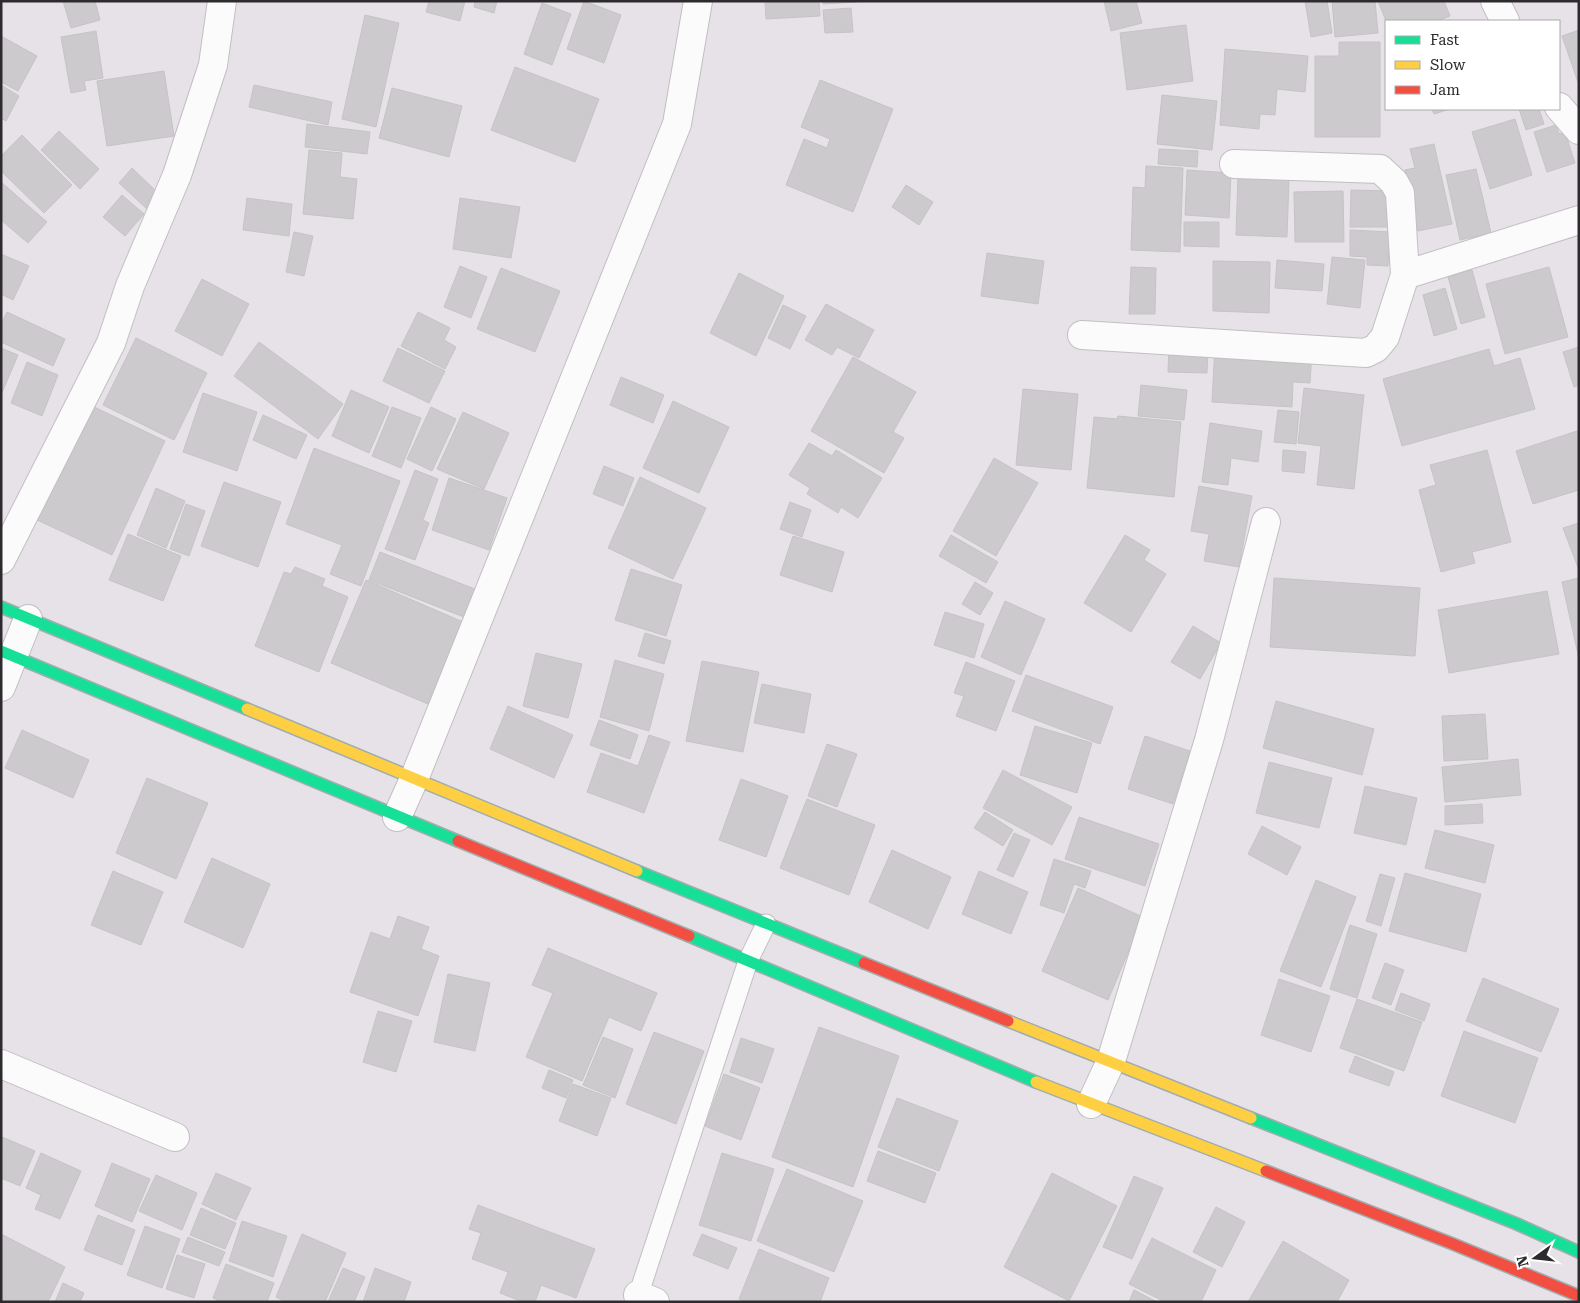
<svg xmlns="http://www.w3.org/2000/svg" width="1580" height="1303" viewBox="0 0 1580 1303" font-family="'Roboto Serif',serif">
<rect width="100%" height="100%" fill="#e6e2e7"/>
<path fill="#cdcace" stroke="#c6c3c7" d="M63,1H95L100,20L71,28Z
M429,1H465L460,21L426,12Z
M475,1H497L494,13L474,7Z
M584,1L621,15L604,63L567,49Z
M765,1H819L820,16L766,19Z
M823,1H857V2L823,4Z
M1104,1H1136L1142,23L1111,31Z
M1305,1H1327L1332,33L1311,37Z
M1332,1H1375L1378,33L1335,37Z
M1378,1H1444L1450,16L1437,21H1386Z
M542,3L571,14L552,65L524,54Z
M851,8L853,32L825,33L823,10Z
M365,15L399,23L376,127L342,119Z
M1186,25L1193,81L1127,90L1120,33Z
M1579,30V85L1562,36Z
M96,31L103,78L84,81L86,90L71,93L61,37Z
M1,36L37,56L18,91L1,82Z
M1339,42H1380V137H1315V56H1339Z
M1225,49L1308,56L1305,92L1277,89L1275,115L1260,114L1259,129L1220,125Z
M515,67L599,99L575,162L491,130Z
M164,71L174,136L107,146L97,81Z
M820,80L893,109L853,212L786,185L804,139L827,148L830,139L801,127Z
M1,85L19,96L6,121L1,118Z
M254,85L332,102L328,125L249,107Z
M392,88L462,106L449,157L379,138Z
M1162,95L1217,101L1212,150L1157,144Z
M1432,109H1450L1434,114Z
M1519,109H1539L1544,124L1526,130Z
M1515,119L1532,175L1490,189L1472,132Z
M307,124L370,132L367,154L305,147Z
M1556,125L1559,134L1565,132L1575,163L1547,172L1534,132Z
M59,131L99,169L80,189L41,150Z
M22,135L72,185L44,213L1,171V156Z
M1434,144L1452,224L1418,231L1405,170L1415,168L1410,149Z
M1159,149L1198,151L1197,167L1158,164Z
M309,150L342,153L340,177L357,179L353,219L303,214Z
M1146,166L1183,168L1180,252L1131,250L1133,187L1145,188Z
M132,168L160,195L147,209L119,183Z
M1476,169L1491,233L1460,240L1446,175Z
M1187,170L1231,173L1229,218L1185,215Z
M1238,176L1289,178L1287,237L1236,235Z
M1,182L47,222L28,243L1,220Z
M906,185L933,202L919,225L892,207Z
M1351,190L1394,191V227H1350Z
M1343,191L1344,242H1295L1294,192Z
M122,195L144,214L125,236L103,217Z
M247,198L292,204L289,236L243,230Z
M460,198L520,207L511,258L453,249Z
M1184,222H1219V247L1184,246Z
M1350,230L1390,232L1388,266L1367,265V257L1350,256Z
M294,232L313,236L304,276L286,272Z
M987,253L1044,261L1038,304L981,296Z
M1,254L29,266L13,300L1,294Z
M1332,257L1365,260L1360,308L1327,304Z
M1277,260L1324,264L1322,291L1275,288Z
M1213,261L1270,262L1269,313L1213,311Z
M460,266L487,277L471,318L444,307Z
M1131,267L1156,268L1155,314H1129Z
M1549,267L1568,337L1505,354L1486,284Z
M501,268L560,291L535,352L477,329Z
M1472,270L1485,317L1461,324L1448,277Z
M739,273L784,296L756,356L710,333Z
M202,279L249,304L222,356L175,331Z
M1445,288L1457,329L1434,336L1423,295Z
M826,304L874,330L859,358L837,347L832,355L805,340Z
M783,305L806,316L790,349L768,338Z
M7,312L65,339L53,366L1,342V324Z
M418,312L450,328L444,340L456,347L445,369L401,346Z
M136,338L207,373L174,440L103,405Z
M259,342L343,404L318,439L234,376Z
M1169,344L1208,346L1207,373L1168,372Z
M1215,345L1312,351L1310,383L1293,382L1292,407L1212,402Z
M1579,347V385L1574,387L1563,352Z
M1,348L18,355L1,395Z
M398,348L445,371L429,403L383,381Z
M1489,349L1494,366L1520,358L1535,409L1402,446L1383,379Z
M853,357L916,392L893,432L904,438L884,473L811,431Z
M27,362L58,375L42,416L11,403Z
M621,377L664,395L653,423L610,405Z
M1141,385L1187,390L1184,420L1138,416Z
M1304,388L1364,395L1354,489L1317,485L1321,446L1298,443Z
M1023,389L1078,394L1071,470L1016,465Z
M351,390L389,407L369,453L332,436Z
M203,393L257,412L237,471L183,452Z
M673,401L729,427L699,493L643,468Z
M86,403L165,441L112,555L33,518Z
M392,407L421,418L401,468L372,456Z
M431,407L456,419L432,471L407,459Z
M1278,410L1299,412L1296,444L1274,442Z
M463,412L509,433L484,489L437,469Z
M263,415L307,435L296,459L253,440Z
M1118,416L1181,422L1174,497L1087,488L1094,417L1117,419Z
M1210,423L1262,431L1258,462L1231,458L1228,485L1202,482Z
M1577,431L1579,438V490L1533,504L1516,451Z
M809,443L832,456L836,450L882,478L858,518L841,507L838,513L807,494L810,488L789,475Z
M314,448L400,481L361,586L330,574L342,545L286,524Z
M1283,450L1306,452L1304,473L1282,471Z
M1487,450L1511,542L1472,552L1475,563L1441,572L1419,490L1436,485L1430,465Z
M994,458L1038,483L996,556L953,531Z
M604,466L634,478L623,506L593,494Z
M415,470L438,479L423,520L429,523L415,560L385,549Z
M640,477L706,508L673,579L608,548Z
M449,478L507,498L489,550L432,530Z
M224,482L281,502L258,567L201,546Z
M1199,486L1252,496L1239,567L1204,561L1209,534L1191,531Z
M156,488L185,501L166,548L137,535Z
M790,502L811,510L802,537L780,529Z
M186,504L205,511L189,556L170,549Z
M1579,523V570L1563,528Z
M128,534L181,556L163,601L109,580Z
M951,535L998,562L986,583L939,556Z
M1125,535L1150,550L1144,560L1166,574L1131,632L1084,603Z
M793,536L844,552L832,592L780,575Z
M380,552L480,591L469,619L369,580Z
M295,567L325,579L322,586L348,597L319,672L255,646L284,572L291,574Z
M631,569L682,585L666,636L615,620Z
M1274,578L1420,588L1415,656L1270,647Z
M1579,578V659L1562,582Z
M366,580L463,622L428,704L331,663Z
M975,582L993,593L980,615L962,604Z
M1547,591L1559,654L1449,673L1438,610Z
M1005,601L1045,619L1021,675L981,657Z
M945,612L984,624L974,658L934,645Z
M1193,626L1221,643L1200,679L1171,662Z
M645,633L671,641L664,664L638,656Z
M536,653L582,664L568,718L523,706Z
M615,660L664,674L649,731L600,717Z
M702,661L759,672L743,752L686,741Z
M966,662L1015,681L996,731L956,716L964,696L954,693Z
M1026,675L1113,707L1100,744L1012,711Z
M762,684L811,694L804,733L754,723Z
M1276,701L1374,729L1362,775L1263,748Z
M508,706L573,735L554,778L490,749Z
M1485,714L1488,759L1444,761L1442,716Z
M599,720L638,735L630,759L590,745Z
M1035,726L1092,743L1077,793L1020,775Z
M22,730L89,760L73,798L5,768Z
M649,735L670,742L644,813L587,792L601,753L638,766Z
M1145,736L1190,751L1173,804L1128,789Z
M827,744L857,754L837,807L808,796Z
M1518,759L1521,795L1445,802L1442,767Z
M1269,762L1332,778L1319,828L1256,813Z
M1003,770L1072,807L1052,845L983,808Z
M147,778L208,803L176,879L116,853Z
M741,779L788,796L766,857L719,840Z
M1365,786L1417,798L1406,845L1354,833Z
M807,799L875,825L849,895L780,868Z
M1482,804L1483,823L1445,825V806Z
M985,812L1013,830L1003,846L974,828Z
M1079,817L1159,844L1145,886L1065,859Z
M1262,826L1301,847L1287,875L1248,854Z
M1435,830L1494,845L1485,883L1425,868Z
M1014,833L1030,840L1013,877L997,870Z
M892,850L951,877L928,929L869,902Z
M212,858L270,884L243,948L184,922Z
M1054,859L1091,871L1085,888L1074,884L1064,913L1040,905Z
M113,871L163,892L141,945L91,925Z
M979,871L1028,892L1011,934L962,914Z
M1405,873L1481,894L1466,952L1389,931Z
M1380,874L1395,878L1381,926L1366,921Z
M1316,880L1356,897L1321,987L1280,971Z
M1078,888L1143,917L1108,1000L1042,971Z
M398,916L429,927L421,949L439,956L418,1016L350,992L371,932L390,939Z
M1350,925L1377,934L1357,998L1330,989Z
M548,948L657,993L641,1031L609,1017L582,1081L526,1057L553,993L532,985Z
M1385,963L1404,970L1391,1005L1372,998Z
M448,974L490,983L475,1051L434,1042Z
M1483,978L1559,1009L1541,1052L1466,1021Z
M1279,979L1330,996L1311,1052L1261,1035Z
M1401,993L1430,1004L1424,1021L1395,1010Z
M1357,999L1422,1022L1404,1071L1340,1048Z
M378,1011L412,1021L396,1072L363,1062Z
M819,1027L899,1056L853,1187L772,1157Z
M1464,1031L1538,1058L1515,1123L1441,1096Z
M654,1032L704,1051L676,1124L626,1104Z
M603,1037L633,1049L615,1098L583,1085Z
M741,1038L774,1049L762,1083L730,1072Z
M1355,1056L1394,1072L1389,1086L1349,1072Z
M549,1070L573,1080L566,1098L542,1088Z
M724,1074L760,1088L741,1140L705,1126Z
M573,1084L611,1098L597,1136L559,1121Z
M897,1098L958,1121L939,1171L878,1147Z
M2,1137L35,1151L20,1186L1,1178Z
M878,1151L936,1173L925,1203L867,1181Z
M41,1153L81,1171L60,1219L35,1209L41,1195L26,1188Z
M722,1153L774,1169L751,1241L699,1225Z
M112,1163L150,1179L132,1222L95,1206Z
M787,1169L863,1201L834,1272L757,1241Z
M216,1173L251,1188L236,1220L202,1204Z
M1052,1173L1117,1206L1069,1301L1004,1267Z
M156,1175L197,1193L182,1230L139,1211Z
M1134,1176L1163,1188L1132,1259L1103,1247Z
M478,1205L595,1249L576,1298L541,1285L535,1302H523L500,1293L508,1272L472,1259L481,1233L469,1229Z
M1216,1207L1245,1222L1222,1267L1193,1252Z
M201,1208L236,1223L225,1249L190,1235Z
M98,1215L135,1230L122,1265L84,1250Z
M242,1221L287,1236L273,1277L229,1261Z
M145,1226L180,1239L162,1288L127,1275Z
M1,1234L65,1267L48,1302H1Z
M302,1234L346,1253L325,1302H286L276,1297Z
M702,1234L737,1248L728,1269L693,1255Z
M188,1237L225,1252L219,1266L182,1252Z
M1152,1238L1216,1270L1201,1302H1165L1129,1284Z
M1283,1241L1349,1280L1337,1302H1248Z
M759,1249L829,1278L820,1302H745L739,1299Z
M177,1255L205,1264L194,1298L166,1289Z
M226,1264L274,1283L267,1302H222L213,1298Z
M343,1268L365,1277L354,1302H328Z
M375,1268L411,1282L404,1302H363Z
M63,1283L84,1293L80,1302H55Z
M1134,1290L1157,1302H1129Z"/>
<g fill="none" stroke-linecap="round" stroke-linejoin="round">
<g stroke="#c2bfc2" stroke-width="21">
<path id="lane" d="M636,1302L748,961L766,924"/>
</g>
<g stroke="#c2bfc2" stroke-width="30">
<path id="street" d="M1495,1L1505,21
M1559,107L1579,130
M1405,275L1579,220
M1082,335L1366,353L1376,348L1385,337L1405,275L1400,193L1394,182L1380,169L1234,164
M1,560L111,343L130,286L177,175L213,65L222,1
M1,687L28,619
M397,817L414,779L677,124L698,1
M1,1064L175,1137
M1091,1104L1111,1061L1209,740L1266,522
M638,1295L655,1302"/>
</g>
<g stroke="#a0adaf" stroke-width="14">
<path id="fast" d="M1,607L247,709
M1,651L458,841
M637,871L864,963
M689,936L1036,1082
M1251,1118L1517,1224L1579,1252"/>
</g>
<g stroke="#a0adaf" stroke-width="14">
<path id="slow" d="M247,709L637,871
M1008,1021L1251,1118
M1036,1082L1266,1171"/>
</g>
<g stroke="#a0adaf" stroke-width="14">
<path id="jam" d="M458,841L689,936
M864,963L1008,1021
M1266,1171L1453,1244L1579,1296"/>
</g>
<use href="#lane" stroke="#fbfbfb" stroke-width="19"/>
<use href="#street" stroke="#fbfbfb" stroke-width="28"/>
<use href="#fast" stroke="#16e098" stroke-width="11"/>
<use href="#slow" stroke="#ffcf43" stroke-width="11"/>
<use href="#jam" stroke="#f24e42" stroke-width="11"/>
</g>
<rect width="1580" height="1303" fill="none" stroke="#2e2b2f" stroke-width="5"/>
<rect x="1385" y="20" width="175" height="90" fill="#ffffff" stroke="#abaaac"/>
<rect x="1395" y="36" width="25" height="8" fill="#16e098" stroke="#abaaac"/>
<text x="1430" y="45" font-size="15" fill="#2e2b2f">Fast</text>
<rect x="1395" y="61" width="25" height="8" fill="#ffcf43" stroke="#abaaac"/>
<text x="1430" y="70" font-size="15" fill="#2e2b2f">Slow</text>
<rect x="1395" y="86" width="25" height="8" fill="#f24e42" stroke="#abaaac"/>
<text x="1430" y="95" font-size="15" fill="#2e2b2f">Jam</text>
<g transform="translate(1535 1258) rotate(255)" stroke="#ffffff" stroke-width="4" paint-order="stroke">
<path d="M0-4L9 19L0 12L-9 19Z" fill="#2e2b2f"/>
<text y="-8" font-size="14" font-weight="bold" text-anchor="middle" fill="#2e2b2f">N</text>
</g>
</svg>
